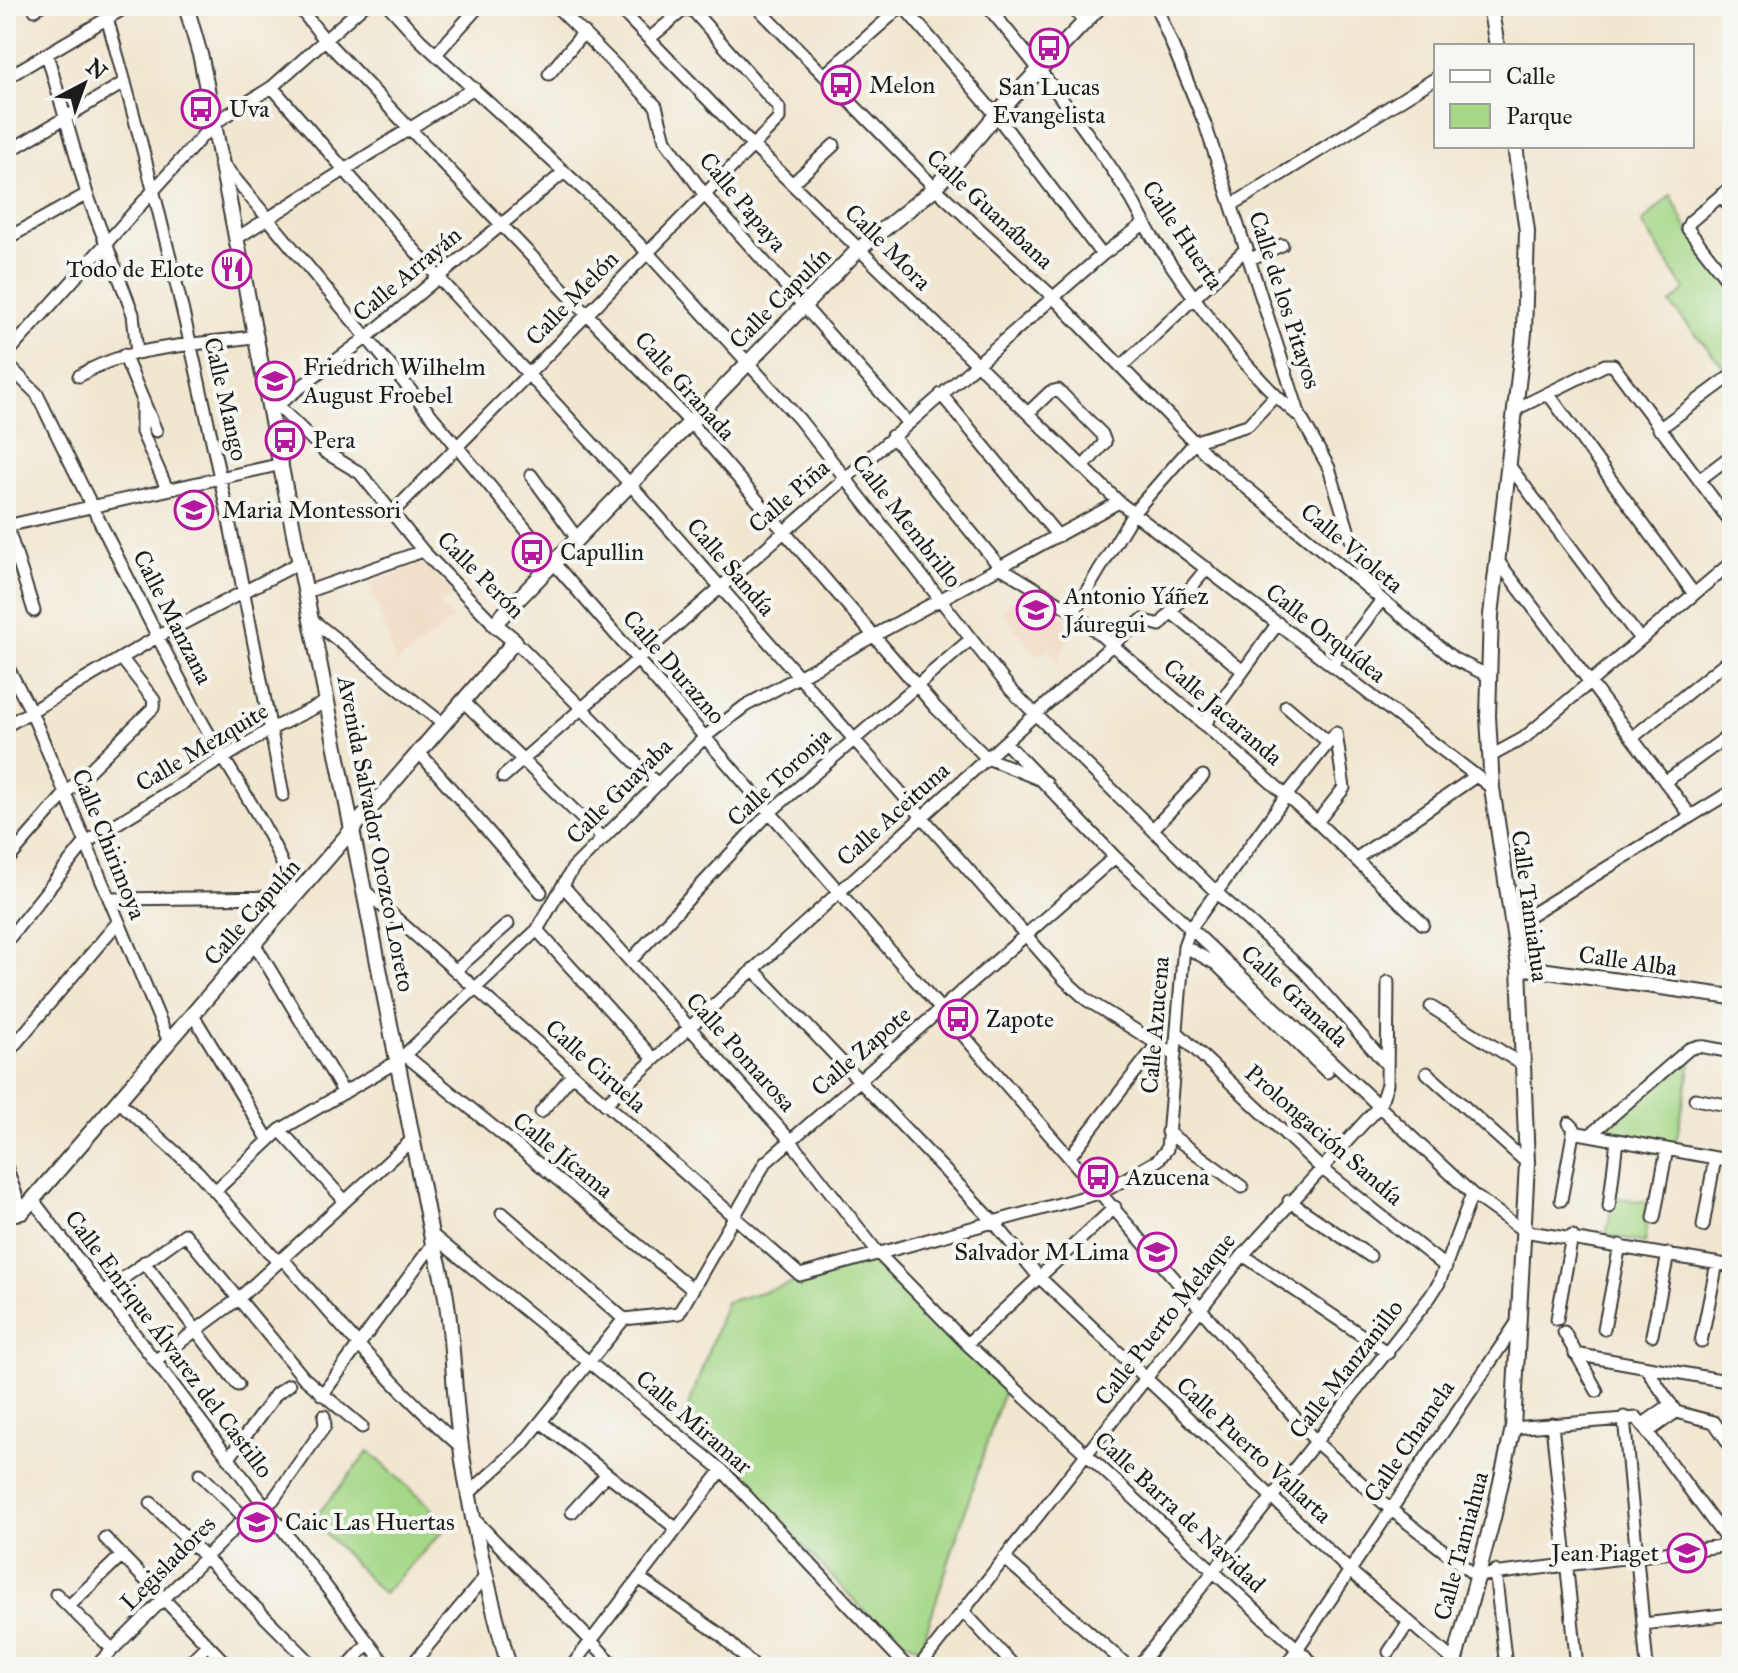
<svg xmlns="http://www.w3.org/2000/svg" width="1738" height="1673" viewBox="0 0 1738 1673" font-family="'IM FELL Great Primer',serif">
<rect width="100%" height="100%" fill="#f6f6f2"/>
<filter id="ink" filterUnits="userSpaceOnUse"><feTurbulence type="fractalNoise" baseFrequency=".0125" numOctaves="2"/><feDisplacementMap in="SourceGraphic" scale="16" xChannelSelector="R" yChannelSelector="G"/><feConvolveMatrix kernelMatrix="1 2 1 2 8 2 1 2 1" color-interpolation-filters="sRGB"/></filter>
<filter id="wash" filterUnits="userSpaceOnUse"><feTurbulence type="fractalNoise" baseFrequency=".006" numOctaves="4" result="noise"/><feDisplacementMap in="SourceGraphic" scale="32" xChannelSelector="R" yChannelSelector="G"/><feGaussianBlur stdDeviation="1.8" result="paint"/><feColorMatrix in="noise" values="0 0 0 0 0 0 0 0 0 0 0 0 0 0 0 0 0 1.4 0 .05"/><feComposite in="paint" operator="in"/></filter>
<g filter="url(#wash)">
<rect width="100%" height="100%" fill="#f1e6cf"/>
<path fill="#f0d6bc" d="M426,563L454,593L440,605L453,619L396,664L369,583Z
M1022,589L1073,623L1058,663L1049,649L1041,655L1033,652L1002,611Z"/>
<path fill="#a4d786" stroke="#607a51" stroke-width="2" d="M1671,195L1687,228L1732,285V370L1728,372L1670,304L1685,290L1642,223Z
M1693,1053L1675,1147L1602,1131L1686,1057Z
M1614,1197L1650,1203L1645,1243L1606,1235Z
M871,1261L1004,1390L921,1648L884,1632L721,1459L681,1427L726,1302Z
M369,1451L449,1525L383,1594L313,1520Z"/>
</g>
<g filter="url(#ink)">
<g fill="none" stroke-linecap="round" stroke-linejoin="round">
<g stroke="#3c3a37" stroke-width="15">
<path id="street" d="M298,6L325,40L690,422L936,708L987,758L1046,782
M389,6L420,40L608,212L647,252L799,419L1011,690L1217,893L1305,972L1387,1065
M556,6L656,106L665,140L704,194L908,423
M617,6L752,145L1119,502L1492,788
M756,6L935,188L1054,298L1208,456L1454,659L1489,676
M903,6L996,115L1102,255
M987,6C1037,65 1084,126 1126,190C1136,205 1143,222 1153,238C1193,298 1243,370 1299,416
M1071,6L1085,22
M1156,6L1205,124L1300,416L1329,468L1359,565L1381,601L1332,665
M35,10L40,6
M107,18C180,274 234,533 283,795
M649,39L688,6
M47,54L87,194L133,314L137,353
M436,54L479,6
M549,74L584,32
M824,75L902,6
M6,78L128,6
M272,87L438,277L630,484L1066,981L1087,1000L1175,1055
M6,153L125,82
M222,163L552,561L1317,1443L1389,1508L1476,1576L1730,1545
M792,184L834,145
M1732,186L1690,222L1687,228L1732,286
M1721,195L1732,209
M1232,205L1436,78
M237,238L474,88
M6,239L87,194
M1250,259L1282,245
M6,274L7,278
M6,355L213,124L272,87L363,6
M124,355L156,431
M6,363L37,394C90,503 144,612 201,720C233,778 276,833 294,897L109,899
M1121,367L1247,248
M79,376C130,344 198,346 257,336
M941,394L1058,536
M1550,396L1694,594
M142,398V432L167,489
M271,405H277L325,452L360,473L423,551L494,624
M277,405L366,338L563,173
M1514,410L1605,365H1613L1732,524
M1028,413L1050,392L1058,390L1102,434L1105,442L1083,467
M1659,429L1732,375
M892,436L1000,567L1074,612L1317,822L1423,924
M1511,468L1640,639
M531,475L576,537
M1699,480L1732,455
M392,513L779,119V108L689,6
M6,523L34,611
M6,526L282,464
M1498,561L1691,816
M306,592L423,551
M1074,612L1134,512L1196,441L1248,425L1275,396
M1172,613L1243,671
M311,619L442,723
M515,641L657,784
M6,664L30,709L169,1042
M462,700L603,839
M1286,706L1328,742
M1204,725L1278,623
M6,726L157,637L301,562
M1632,738L1732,657
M1005,742L1115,857L1472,1194L1524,1231L1732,1266
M418,751L541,892
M1491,756L1524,738L1732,562
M503,777L1102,255L1145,223
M1665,782L1732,733
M1153,829L1203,776
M1357,858L1476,776
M6,862L65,794L153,708L154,700L122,659
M564,887L790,1140L878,1253L967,1344L1317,1667
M363,889L800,1275L1103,1192L1158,1160L1167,1149L1184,946L1190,929L1286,796L1336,733L1344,788L1317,822
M1512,926L1732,791
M537,930L654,1059
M6,942L85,843L271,729L328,701
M254,943L344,1093
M1184,946L1216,964L1327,1072
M631,960L770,812L971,639
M753,969L993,1221L1039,1277L1349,1570L1461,1667
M456,970L508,924
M1431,1007L1523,1065
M193,1015L268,1139
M1177,1032L1320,1167L1446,1267
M6,1055L118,922
M405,1055L692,1289
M1427,1073L1527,1163
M1695,1099L1732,1106
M118,1101L198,1172L278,1262
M605,1104L1112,645L1142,620L1160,625L1207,568
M541,1112L572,1075
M280,1130L344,1200
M1167,1132L1242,1187
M1573,1132L1732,1161
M1590,1135L1689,1049L1699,1046L1732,1052
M1071,1155L1158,1043
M6,1166L22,1212
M215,1191L280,1130L398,1061L537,930L573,868L706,736L745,706L1119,502
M33,1200L387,1667
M1561,1200L1574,1128L1569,1123
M1289,1201L1370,1256
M1609,1207L1617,1140
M502,1213L624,1319L679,1313L765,1163L1115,857
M1654,1218L1667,1149
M1703,1226L1715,1158
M431,1234L722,1470L907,1667
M1243,1255L1388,1353
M282,1258C339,1324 395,1389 461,1447
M144,1262L238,1385
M104,1292L185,1234L304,1378L362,1427
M1557,1319L1572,1236
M1604,1329L1620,1245
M1564,1332L1597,1391
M1652,1335L1668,1254
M1701,1342L1717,1263
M967,1344L1115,1207
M1575,1354L1732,1382
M156,1360L237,1300L414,1138
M1646,1368L1676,1412L1714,1422L1732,1448
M322,1395L433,1244
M1624,1417L1647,1667
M541,1422L677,1529
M1552,1424L1577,1667
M1643,1424L1671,1404
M1513,1428L1637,1418L1732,1547
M1648,1432L1676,1412
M229,1458L276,1394L289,1385
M200,1474L245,1518
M468,1494L521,1446L624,1319
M151,1503L315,1667
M572,1512L607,1474
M474,1519L616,1667
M105,1538L229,1667
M1004,1558L1129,1667
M1495,1571L1506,1667
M639,1578L721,1635L755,1667
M56,1594L112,1649
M69,1606L122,1555
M963,1611L1015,1667
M1643,1624L1732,1614
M1389,1652L1409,1622
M95,1667L245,1518L273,1500L325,1426L324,1416
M185,1667L207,1645
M347,1667L368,1643
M410,1667L485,1577
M571,1667L722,1470
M919,1667L1243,1255L1380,1105L1387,1084L1388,982
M1138,1667L1430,1297L1439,1283L1472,1194
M1285,1667L1518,1321"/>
</g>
<g stroke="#3c3a37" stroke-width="18">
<path id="secondary" d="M186,6L201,58L433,1244C454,1306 451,1368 459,1432C469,1513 488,1589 509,1667
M1490,6L1497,46
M1519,967L1732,997
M6,1214L22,1212L515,641L494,624L858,250L935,188L996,115L1100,6
M1453,1667L1493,1518L1513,1428L1527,1163L1519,967L1492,788L1488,716L1491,615L1524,333L1527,231L1515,146"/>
</g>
<use href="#street" stroke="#fff" stroke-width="11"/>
<use href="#secondary" stroke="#fff" stroke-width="14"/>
</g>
</g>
<defs>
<g id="bus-ring" transform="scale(2)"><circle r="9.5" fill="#f6f6f2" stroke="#b5179e" stroke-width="1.5"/><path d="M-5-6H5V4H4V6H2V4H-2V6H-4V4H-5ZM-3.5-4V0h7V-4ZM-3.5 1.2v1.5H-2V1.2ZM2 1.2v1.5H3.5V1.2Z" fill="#b5179e"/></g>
<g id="restaurant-ring" transform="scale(2)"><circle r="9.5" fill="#f6f6f2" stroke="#b5179e" stroke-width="1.5"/><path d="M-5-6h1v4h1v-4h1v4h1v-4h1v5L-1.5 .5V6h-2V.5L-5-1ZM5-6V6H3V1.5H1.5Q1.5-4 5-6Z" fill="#b5179e"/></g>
<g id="school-ring" transform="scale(2)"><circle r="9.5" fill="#f6f6f2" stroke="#b5179e" stroke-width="1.5"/><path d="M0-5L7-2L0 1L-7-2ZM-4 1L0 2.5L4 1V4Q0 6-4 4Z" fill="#b5179e"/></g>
</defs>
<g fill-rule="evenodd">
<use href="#bus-ring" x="1049" y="48"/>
<use href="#bus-ring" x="841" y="85"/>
<use href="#bus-ring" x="201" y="109"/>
<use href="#restaurant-ring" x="232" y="269"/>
<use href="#school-ring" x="275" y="381"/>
<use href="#bus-ring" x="285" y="440"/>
<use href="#school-ring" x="194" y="510"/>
<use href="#bus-ring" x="532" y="552"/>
<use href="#school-ring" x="1036" y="610"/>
<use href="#bus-ring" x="958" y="1019"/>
<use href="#bus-ring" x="1098" y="1177"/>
<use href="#school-ring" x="1157" y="1252"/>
<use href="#school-ring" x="257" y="1522"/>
<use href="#school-ring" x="1687" y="1553"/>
</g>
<g text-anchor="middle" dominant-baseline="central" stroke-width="8" stroke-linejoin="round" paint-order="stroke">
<g font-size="24" fill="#1c1c1c" stroke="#f6f6f2" text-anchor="start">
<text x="869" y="85">Melon</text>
<text x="1049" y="87" text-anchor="middle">San Lucas<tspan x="1049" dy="28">Evangelista</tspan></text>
<text x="229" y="109">Uva</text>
<text x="204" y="269" text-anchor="end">Todo de Elote</text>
<text x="303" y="367">Friedrich Wilhelm<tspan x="303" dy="28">August Froebel</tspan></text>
<text x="313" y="440">Pera</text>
<text x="222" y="510">Maria Montessori</text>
<text x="560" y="552">Capullin</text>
<text x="1064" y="596">Antonio Yáñez<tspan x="1064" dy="28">Jáuregui</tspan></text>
<text x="986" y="1019">Zapote</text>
<text x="1126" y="1177">Azucena</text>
<text x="1129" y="1252" text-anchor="end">Salvador M Lima</text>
<text x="285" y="1522">Caic Las Huertas</text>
<text x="1659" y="1553" text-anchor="end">Jean Piaget</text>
</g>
<g font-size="24" fill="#1c1c1c" stroke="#f6f6f2">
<text transform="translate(743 202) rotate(50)">Calle Papaya</text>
<text transform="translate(990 209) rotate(43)">Calle Guanábana</text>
<text transform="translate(1183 235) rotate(56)">Calle Huerta</text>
<text transform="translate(888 247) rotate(45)">Calle Mora</text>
<text transform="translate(407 274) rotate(-40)">Calle Arrayán</text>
<text transform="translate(572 298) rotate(-46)">Calle Melón</text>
<text transform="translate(780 298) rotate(-45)">Calle Capulín</text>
<text transform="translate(1285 300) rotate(72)">Calle de los Pitayos</text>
<text transform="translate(685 386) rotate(48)">Calle Granada</text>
<text transform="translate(226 399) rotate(77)">Calle Mango</text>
<text transform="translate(789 496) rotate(-41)">Calle Piña</text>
<text transform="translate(907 521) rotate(52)">Calle Membrillo</text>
<text transform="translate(1352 548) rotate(40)">Calle Violeta</text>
<text transform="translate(731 567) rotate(49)">Calle Sandía</text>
<text transform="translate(481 575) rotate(45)">Calle Perón</text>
<text transform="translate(173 617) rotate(63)">Calle Manzana</text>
<text transform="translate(1326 633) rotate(38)">Calle Orquídea</text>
<text transform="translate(674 667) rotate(49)">Calle Durazno</text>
<text transform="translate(1223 712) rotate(41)">Calle Jacaranda</text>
<text transform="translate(202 747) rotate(-31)">Calle Mezquite</text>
<text transform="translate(779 777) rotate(-43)">Calle Toronja</text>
<text transform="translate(619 791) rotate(-45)">Calle Guayaba</text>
<text transform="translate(893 814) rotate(-42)">Calle Aceituna</text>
<text transform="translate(376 834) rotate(79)">Avenida Salvador Orozco Loreto</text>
<text transform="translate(109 844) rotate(68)">Calle Chirimoya</text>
<text transform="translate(1530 906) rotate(82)">Calle Tamiahua</text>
<text transform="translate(252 912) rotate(-49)">Calle Capulín</text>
<text transform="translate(1628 961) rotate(8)">Calle Alba</text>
<text transform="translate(1295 996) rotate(43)">Calle Granada</text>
<text transform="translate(1155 1025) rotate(-85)">Calle Azucena</text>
<text transform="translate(861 1051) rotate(-41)">Calle Zapote</text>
<text transform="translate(741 1052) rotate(48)">Calle Pomarosa</text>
<text transform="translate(596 1066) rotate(42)">Calle Ciruela</text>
<text transform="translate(1324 1135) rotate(41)">Prolongación Sandía</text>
<text transform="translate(563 1155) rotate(39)">Calle Jícama</text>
<text transform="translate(1165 1319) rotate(-52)">Calle Puerto Melaque</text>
<text transform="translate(169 1344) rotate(53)">Calle Enrique Álvarez del Castillo</text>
<text transform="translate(1346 1369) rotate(-52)">Calle Manzanillo</text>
<text transform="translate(694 1422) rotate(41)">Calle Miramar</text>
<text transform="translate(1409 1441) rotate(-56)">Calle Chamela</text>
<text transform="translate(1254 1450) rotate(43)">Calle Puerto Vallarta</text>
<text transform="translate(1180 1512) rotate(43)">Calle Barra de Navidad</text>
<text transform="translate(1461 1546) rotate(-75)">Calle Tamiahua</text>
<text transform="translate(168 1563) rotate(-45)">Legisladores</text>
</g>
</g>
<rect width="1738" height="1673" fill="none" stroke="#f6f6f2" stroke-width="32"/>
<rect x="1434" y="44" width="260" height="104" fill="#f6f6f2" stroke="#9f9f9c" stroke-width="2"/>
<rect x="1450" y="70" width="40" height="12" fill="#ffffff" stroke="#9f9f9c" stroke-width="2"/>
<text x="1506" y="84" font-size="24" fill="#1c1c1c">Calle</text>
<rect x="1450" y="104" width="40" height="24" fill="#a4d786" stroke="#9f9f9c" stroke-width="2"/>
<text x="1506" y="124" font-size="24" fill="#1c1c1c">Parque</text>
<g transform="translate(84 84) rotate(41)" stroke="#f6f6f2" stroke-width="6" paint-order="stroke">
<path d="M0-6L14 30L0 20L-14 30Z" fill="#1c1c1c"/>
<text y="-12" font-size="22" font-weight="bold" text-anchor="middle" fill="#1c1c1c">N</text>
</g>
</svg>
